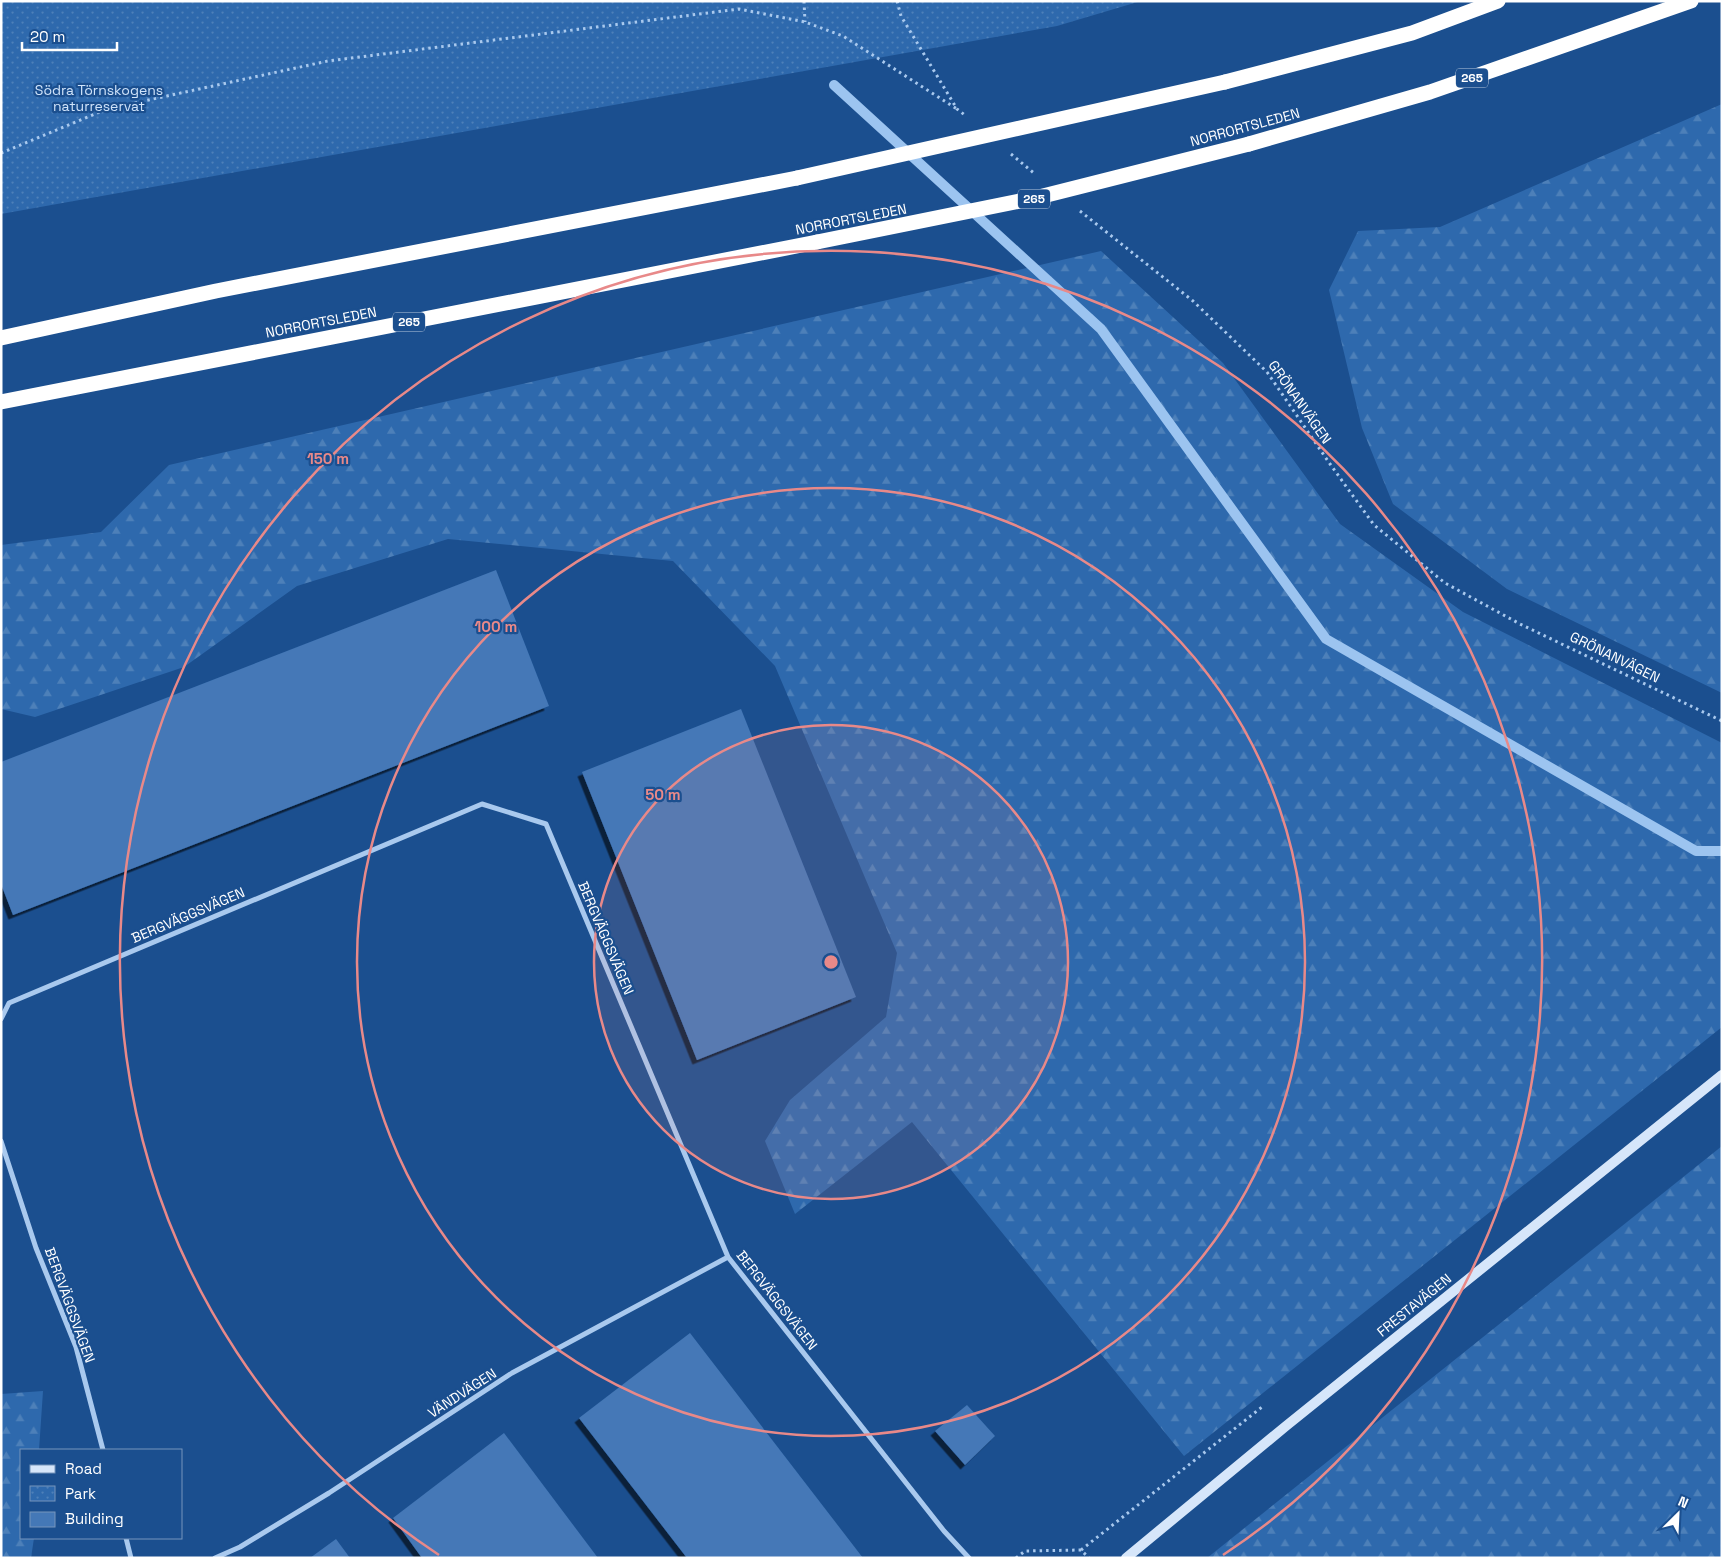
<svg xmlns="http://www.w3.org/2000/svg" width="1723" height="1559" viewBox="0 0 1723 1559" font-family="'Space Grotesk',sans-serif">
<defs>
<pattern id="forest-firs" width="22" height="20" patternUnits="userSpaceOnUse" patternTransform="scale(1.25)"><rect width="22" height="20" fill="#2e69ad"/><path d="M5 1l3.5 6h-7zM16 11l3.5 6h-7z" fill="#4d80b9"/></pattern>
<pattern id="park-dots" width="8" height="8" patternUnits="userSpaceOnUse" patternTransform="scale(1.25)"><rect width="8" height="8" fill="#2e69ad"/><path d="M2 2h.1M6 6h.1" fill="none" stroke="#4d80b9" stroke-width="1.8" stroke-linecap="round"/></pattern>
<filter id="shadow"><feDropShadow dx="-4.5" dy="4.5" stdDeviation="0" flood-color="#0009"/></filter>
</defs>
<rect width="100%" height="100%" fill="#1b4f8f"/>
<path fill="url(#forest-firs)" d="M1722,104V693L1507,589L1393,504L1362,428L1329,290L1358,231L1440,227Z
M1101,251L1223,363L1340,524L1463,612L1722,743V1027L1184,1456L912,1122L795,1214L765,1141L790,1100L886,1017L897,953L775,666L673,561L448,539L297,586L184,667L35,717L1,709V545L101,532L169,465Z
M1722,1146V1558H1207Z
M43,1391L39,1450H21V1538H34L31,1558H1V1394Z"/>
<path fill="url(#park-dots)" d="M1,1H1141L1057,26L1,214Z"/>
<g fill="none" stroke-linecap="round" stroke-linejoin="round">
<path stroke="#9cc4f0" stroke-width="10" d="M834,85L1101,329L1326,639L1696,851H1722"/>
</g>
<path fill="#4478b7" filter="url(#shadow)" d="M496,570L549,706L13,915L1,884V762Z
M741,709L856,997L697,1060L582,772Z
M690,1333L863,1558H687L579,1418Z
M967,1405L995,1436L965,1465L935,1431Z
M504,1433L598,1558H422L393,1518Z
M336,1539L350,1558H310Z"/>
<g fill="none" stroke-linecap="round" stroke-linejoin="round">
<path stroke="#a9c9ee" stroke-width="3" stroke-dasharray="2.5 4" stroke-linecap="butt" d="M804,1L805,22
M897,1L901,16L957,109L966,116
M1,153L107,109L328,61L739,9L805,22L843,36L957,109
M1011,154L1035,174
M1080,211L1193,301L1267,372L1330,464L1374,525L1445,583L1520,624L1722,721
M1081,1550L1262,1407
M1016,1558L1025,1551L1081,1550L1089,1558"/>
<path stroke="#a9c9ee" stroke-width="5" d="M1,1019L9,1003L482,804L546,824L728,1257L944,1531L969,1558
M1,1141L36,1248L76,1347L103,1450
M126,1538L131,1558
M215,1558L240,1547L329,1493L512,1373L728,1257"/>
<path stroke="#d6e6fa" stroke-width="10" d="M1126,1558L1286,1426L1722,1075"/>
<path stroke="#fff" stroke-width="15" d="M1225,82L1412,33L1498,1
M1249,144L1430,92L1691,1
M1,338L216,291L797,178
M1,402L817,242"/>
<path stroke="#fff" stroke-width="15" d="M797,178L1225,82
M817,242L1035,198L1249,144"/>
</g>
<circle cx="831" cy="962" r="237" fill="#e88989" fill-opacity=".12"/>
<g fill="none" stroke="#e88989" stroke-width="2.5">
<circle cx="831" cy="962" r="237"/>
<circle cx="831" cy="962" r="474"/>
<path d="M439 1555A711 711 0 1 1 1223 1555"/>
</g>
<g text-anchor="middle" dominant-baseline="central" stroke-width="4.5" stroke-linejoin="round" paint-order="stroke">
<g fill="#1b4f8f" stroke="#bbcadd" stroke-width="1">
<rect x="1456" y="68.5" width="32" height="19" rx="4"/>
<rect x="1018" y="189.5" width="32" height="19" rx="4"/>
<rect x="393" y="312.5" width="32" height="19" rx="4"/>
</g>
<g font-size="12" font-weight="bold" fill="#fff">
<text x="1472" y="78">265</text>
<text x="1034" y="199">265</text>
<text x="409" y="322">265</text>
</g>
<g font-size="14" fill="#cfe3fa" stroke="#1b4f8f">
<text x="99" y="90">Södra Törnskogens<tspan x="99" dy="16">naturreservat</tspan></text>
</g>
<g font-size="14" fill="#fff" stroke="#1b4f8f">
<text transform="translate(1245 127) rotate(-15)">NORRORTSLEDEN</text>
<text transform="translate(851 219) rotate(-11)">NORRORTSLEDEN</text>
<text transform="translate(321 322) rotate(-11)">NORRORTSLEDEN</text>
<text transform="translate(1300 402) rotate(55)">GRÖNANVÄGEN</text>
<text transform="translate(1615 657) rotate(26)">GRÖNANVÄGEN</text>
<text transform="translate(188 915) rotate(-23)">BERGVÄGGSVÄGEN</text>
<text transform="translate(606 938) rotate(67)">BERGVÄGGSVÄGEN</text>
<text transform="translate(777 1300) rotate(52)">BERGVÄGGSVÄGEN</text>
<text transform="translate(70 1305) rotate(70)">BERGVÄGGSVÄGEN</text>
<text transform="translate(1414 1305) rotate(-39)">FRESTAVÄGEN</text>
<text transform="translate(462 1393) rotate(-33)">VÄNDVÄGEN</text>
</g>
</g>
<circle cx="831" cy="962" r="8" fill="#e88989" stroke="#1b4f8f" stroke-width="2.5"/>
<g font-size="15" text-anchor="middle" font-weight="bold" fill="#e88989" stroke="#1b4f8f" stroke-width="4.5" stroke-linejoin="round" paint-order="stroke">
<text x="328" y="464">150 m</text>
<text x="496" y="632">100 m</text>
<text x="663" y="800">50 m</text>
</g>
<rect width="1723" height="1559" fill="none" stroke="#ffffff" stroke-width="5"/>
<rect x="20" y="1449" width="162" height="90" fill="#1b4f8f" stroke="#7695bc"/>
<rect x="30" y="1465" width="25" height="8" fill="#d6e6fa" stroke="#7695bc"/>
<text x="65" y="1474" font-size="15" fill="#ffffff">Road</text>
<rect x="30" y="1486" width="25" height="15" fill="url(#park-dots)" stroke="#7695bc"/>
<text x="65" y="1499" font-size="15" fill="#ffffff">Park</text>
<rect x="30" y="1512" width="25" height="15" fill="#4478b7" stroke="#7695bc"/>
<text x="65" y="1524" font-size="15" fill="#ffffff">Building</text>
<g transform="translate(1678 1514) rotate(24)" stroke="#1b4f8f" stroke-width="4" paint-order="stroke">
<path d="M0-4L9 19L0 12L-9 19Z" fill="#ffffff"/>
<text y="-8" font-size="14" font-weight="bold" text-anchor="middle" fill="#ffffff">N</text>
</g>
<path d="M22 42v8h95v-8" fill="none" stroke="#ffffff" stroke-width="2.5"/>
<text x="30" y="42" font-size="15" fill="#ffffff" stroke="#1b4f8f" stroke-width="4" paint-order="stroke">20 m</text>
</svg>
